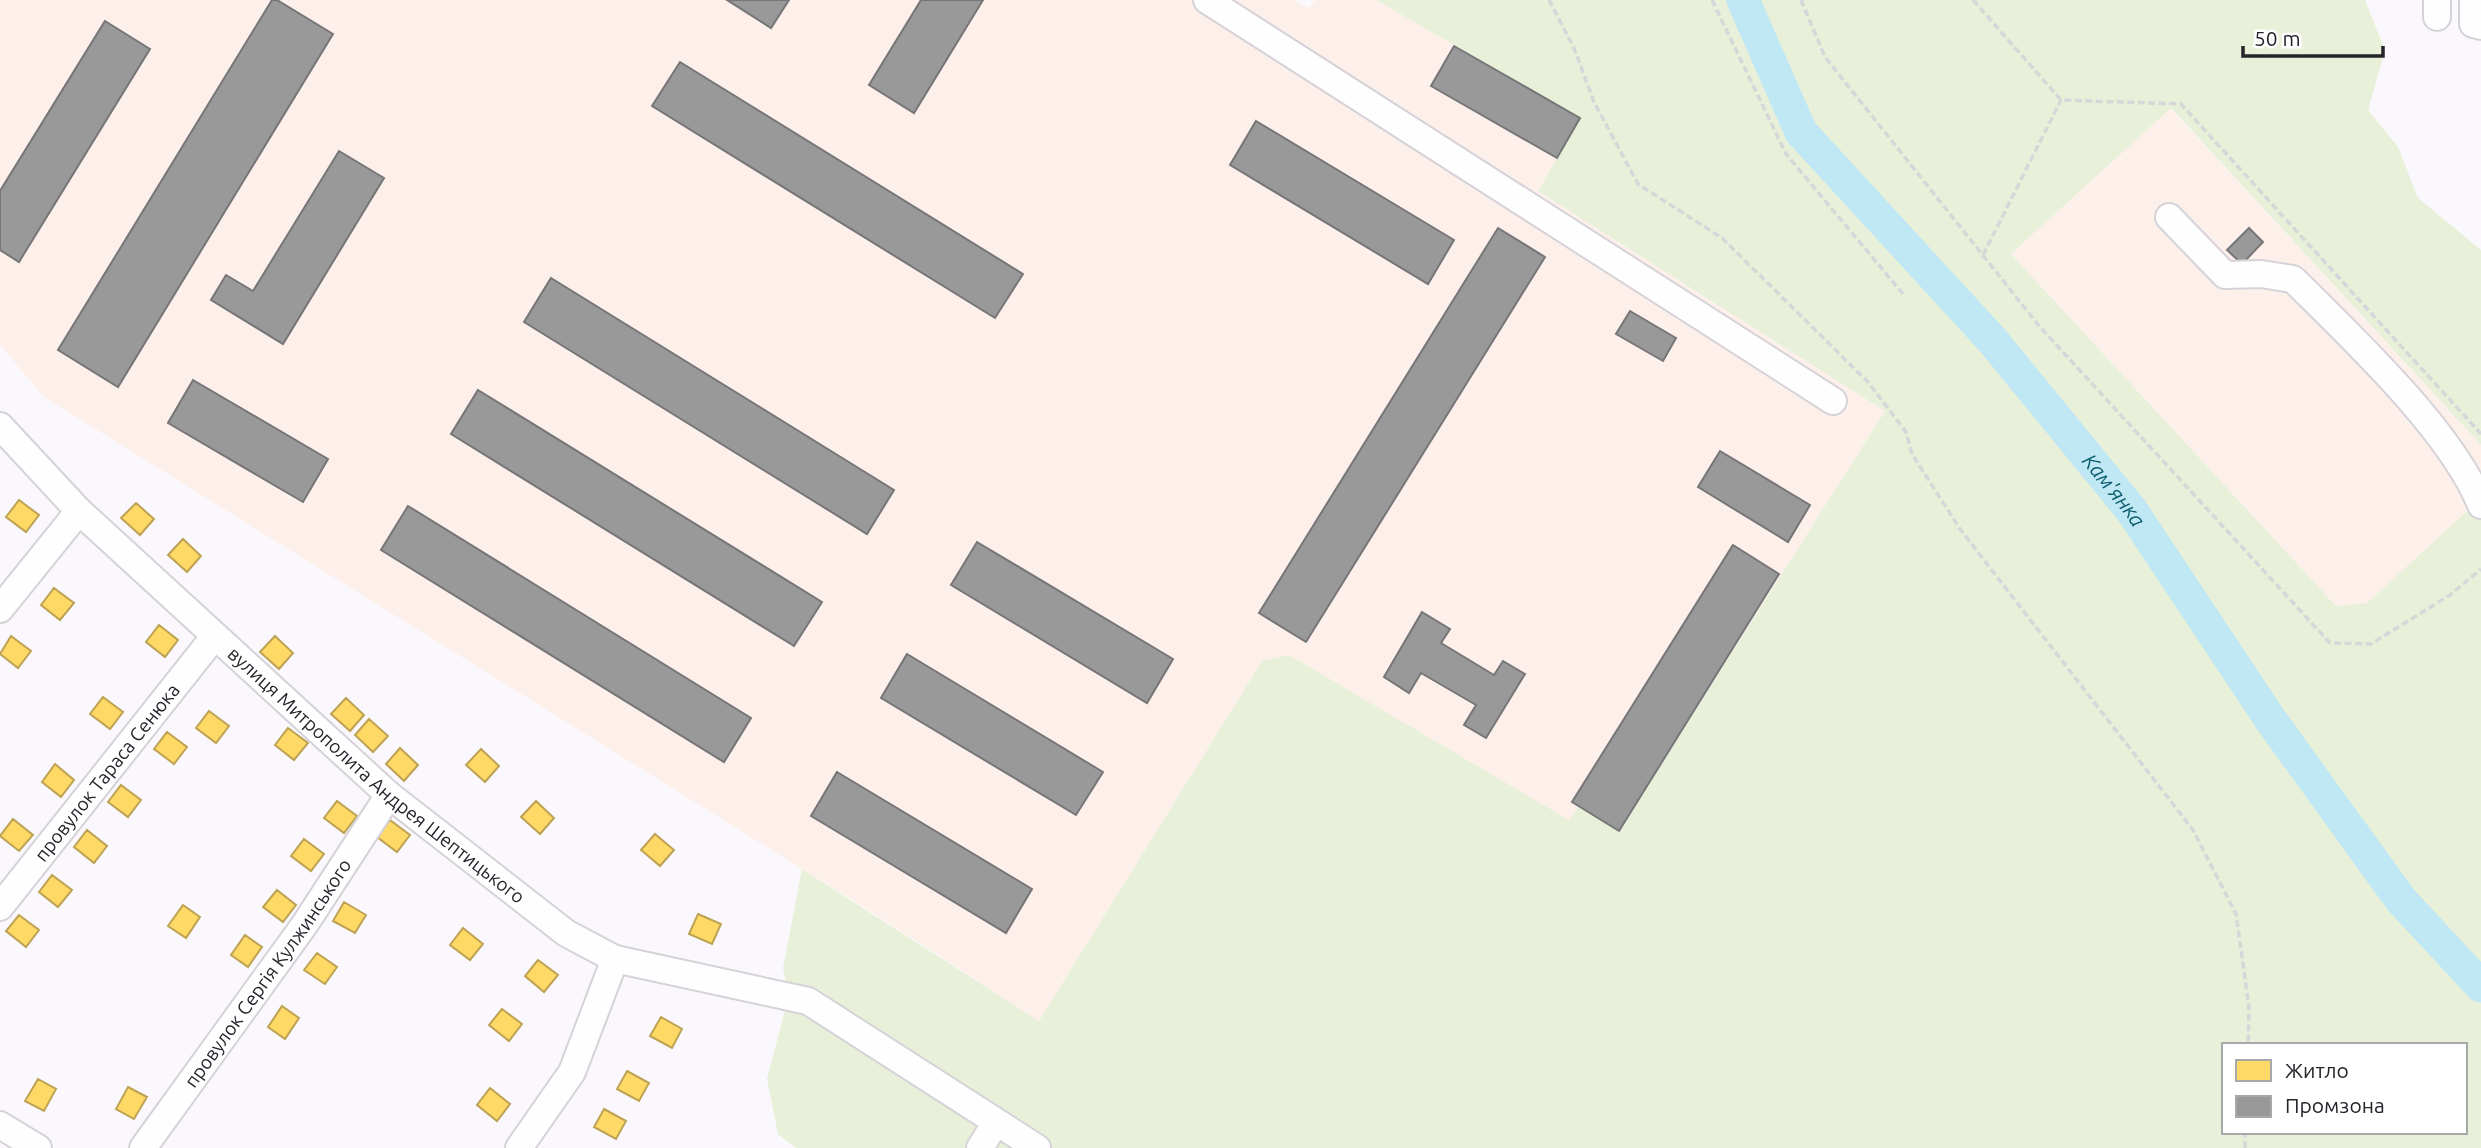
<svg xmlns="http://www.w3.org/2000/svg" width="2481" height="1148" viewBox="0 0 2481 1148" font-family="Ubuntu,sans-serif">
<rect width="100%" height="100%" fill="#faf8fc"/>
<path fill="#fdf0ea" d="M0,0H1293L1309,8L1315,0H1376L1580,118L1538,191L1885,411L1619,831L1579,807L1570,820L1262,661L1039,1021L873,913L44,397L0,345Z
M2170,108L2481,445V498L2367,603L2336,606L2011,254Z"/>
<path fill="#e8f0d9" fill-rule="evenodd" d="M1376,0H2365L2385,50L2368,110L2398,147L2418,198L2481,250V445L2171,108L2011,254L2336,606L2367,603L2481,498V1148H796L778,1134L767,1079L789,995L783,968L802,869L1039,1021L1262,661L1289,655L1569,820L1579,806L1619,831L1885,411L1538,191L1580,118ZM2224,1045H2465V1132H2224Z"/>
<path fill="#ffd966" stroke="#bea254" stroke-width="2" d="M19,500L39,515L26,532L6,517Z
M136,503L154,519L140,535L121,518Z
M183,539L201,556L187,572L168,555Z
M54,588L74,603L60,620L41,605Z
M159,625L178,640L165,657L146,642Z
M11,636L31,651L18,668L0,654Z
M275,636L293,653L279,669L260,652Z
M103,697L123,712L110,729L90,714Z
M346,698L364,715L350,731L331,714Z
M209,711L229,726L216,743L196,728Z
M369,719L388,736L373,752L355,735Z
M288,728L308,743L294,760L275,745Z
M167,732L187,747L174,764L154,749Z
M400,748L418,765L404,781L386,764Z
M481,749L499,766L485,782L466,765Z
M55,764L74,780L61,797L42,782Z
M121,785L141,800L128,817L108,802Z
M337,801L357,816L344,833L324,818Z
M536,801L554,818L540,834L521,817Z
M13,819L33,835L19,851L0,836Z
M390,820L410,835L397,852L377,837Z
M87,830L107,846L94,863L74,847Z
M655,834L674,850L660,866L641,850Z
M304,839L324,854L311,871L291,856Z
M52,875L72,890L58,907L39,892Z
M277,890L296,905L283,922L263,907Z
M344,902L366,915L355,933L333,921Z
M183,905L200,917L186,938L168,926Z
M698,914L721,924L712,944L689,934Z
M19,915L39,930L26,947L6,931Z
M463,928L483,944L470,960L450,945Z
M245,935L262,947L248,967L231,955Z
M317,953L337,967L325,984L304,970Z
M538,960L558,975L544,992L525,976Z
M282,1006L299,1018L285,1039L268,1027Z
M502,1009L522,1024L509,1041L489,1025Z
M661,1017L682,1029L672,1048L650,1036Z
M627,1071L649,1083L639,1101L617,1089Z
M38,1079L56,1089L44,1111L25,1101Z
M128,1087L147,1097L134,1119L116,1109Z
M490,1088L510,1104L497,1121L477,1105Z
M604,1109L626,1121L616,1139L594,1127Z"/>
<path fill="#999" stroke="#767678" stroke-width="2" d="M272,0H277L333,34L118,387L58,350Z
M727,0H789L771,28Z
M921,0H983L914,113L869,85Z
M105,21L150,49L19,262L0,250V191Z
M1454,46L1580,118L1557,158L1431,86Z
M680,62L1023,274L995,318L652,106Z
M1256,121L1454,240L1428,284L1230,165Z
M339,151L384,178L283,344L211,300L226,275L253,291Z
M1498,228L1545,257L1306,642L1259,613Z
M2249,228L2263,242L2242,264L2227,250Z
M551,278L894,490L867,534L524,322Z
M1630,311L1676,338L1663,361L1616,334Z
M193,380L328,459L303,502L168,423Z
M478,390L822,602L794,646L451,434Z
M1720,451L1810,505L1788,542L1698,487Z
M408,506L751,718L724,762L381,550Z
M977,542L1173,659L1147,703L951,585Z
M1733,545L1779,574L1619,831L1572,802Z
M1422,612L1450,629L1441,643L1494,675L1503,661L1525,674L1486,738L1464,725L1476,705L1421,673L1409,693L1384,677Z
M907,654L1103,772L1076,815L881,698Z
M837,772L1032,889L1006,933L811,816Z"/>
<g fill="none" stroke-linecap="round" stroke-linejoin="round">
<path stroke="#bfe8f4" stroke-width="33" id="s1" d="M1743,0L1801,132L1993,341L2132,511L2270,719L2401,900L2481,986"/>
<g stroke="#d5d2d8" stroke-width="30">
<g id="minor">
<path d="M1207,0L1833,401"/>
<path d="M2473,0V24L2481,26"/>
<path d="M2437,17V0"/>
<path d="M2169,217L2225,275L2261,274L2293,279C2351,337 2451,430 2481,505"/>
<path id="s2" d="M0,426L79,511L389,795L566,933L615,959L572,1072L519,1148"/>
<path d="M0,609L79,511"/>
<path id="s3" d="M0,907L214,637"/>
<path d="M615,959L808,1001L1037,1148"/>
<path d="M0,1125L38,1148"/>
<path id="s4" d="M143,1148L305,924L389,795"/>
<path d="M980,1148L996,1122"/>
</g>
</g>
<path stroke="#d7d6d8" stroke-width="3.5" stroke-dasharray="7 3.5" stroke-linecap="butt" d="M1549,0L1574,48L1594,102L1638,184L1722,238L1868,382L1906,432L1912,454L1960,529L2193,830L2236,914L2249,1007L2248,1045
M1712,0L1786,154L1903,294
M1801,0L1825,57L2040,327L2330,643L2371,644L2450,595L2481,569
M1973,0L2061,100L2181,104L2481,434
M1983,255L2061,100
M2245,1148V1132"/>
<use href="#minor" stroke="#fefeff" stroke-width="26"/>
</g>
<g text-anchor="middle" dominant-baseline="central" stroke-width="7" stroke-linejoin="round" paint-order="stroke">
<g font-size="19" fill="#26232a" stroke="#fff">
<text stroke="none"><textPath href="#s3" startOffset="172">провулок Тараса Сенюка</textPath></text>
<text stroke="none"><textPath href="#s2" startOffset="514">вулиця Митрополита Андрея Шептицького</textPath></text>
<text stroke="none"><textPath href="#s4" startOffset="215">провулок Сергія Кулжинського</textPath></text>
</g>
<g font-size="21" font-style="italic" fill="#0c5c6d" stroke="#fff">
<text stroke="none"><textPath href="#s1" startOffset="620">Кам'янка</textPath></text>
</g>
</g>
<rect x="2222" y="1043" width="245" height="91" fill="#ffffff" stroke="#a8a7aa" stroke-width="2"/>
<rect x="2236" y="1060" width="35" height="21" fill="#ffd966" stroke="#a8a7aa" stroke-width="2"/>
<text x="2285" y="1078" font-size="21" fill="#26232a">Житло</text>
<rect x="2236" y="1096" width="35" height="21" fill="#999999" stroke="#a8a7aa" stroke-width="2"/>
<text x="2285" y="1113" font-size="21" fill="#26232a">Промзона</text>
<path d="M2243 46v10h140v-10" fill="none" stroke="#26232a" stroke-width="3.5"/>
<text x="2254" y="46" font-size="21" fill="#26232a" stroke="#ffffff" stroke-width="5" paint-order="stroke">50 m</text>
</svg>
